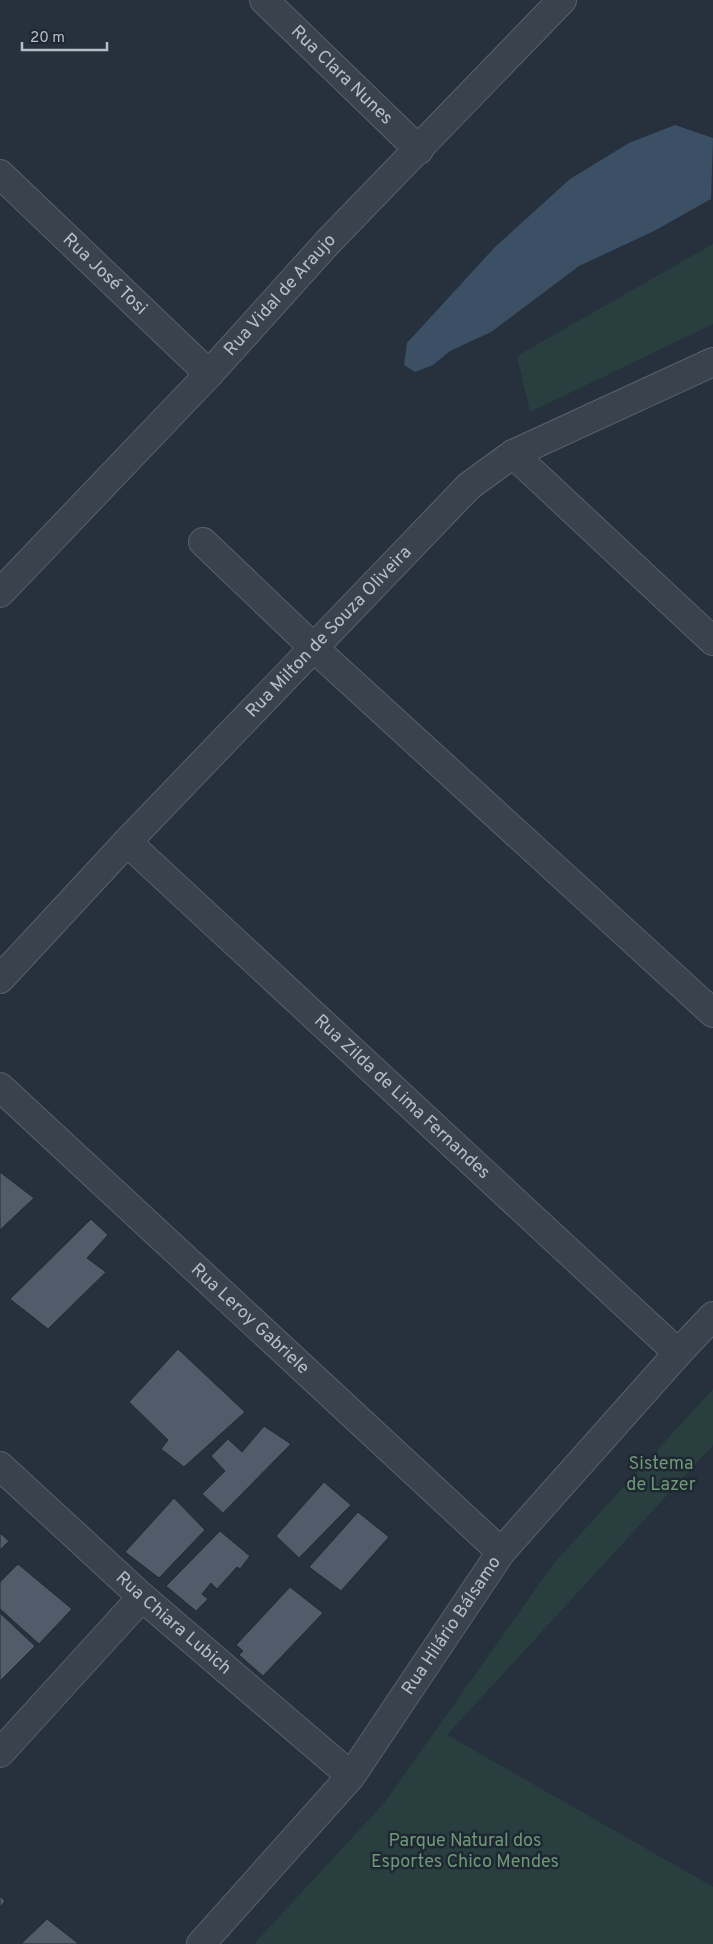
<svg xmlns="http://www.w3.org/2000/svg" width="713" height="1944" viewBox="0 0 713 1944" font-family="Overpass,sans-serif">
<rect width="100%" height="100%" fill="#26313d"/>
<path fill="#293f3f" d="M713,244V324L530,412L517,356Z
M713,1389V1445L447,1735L713,1887V1944H254L385,1802L554,1563Z"/>
<path fill="#3c5065" d="M675,125L713,138L711,199L654,231L579,266L491,332L450,351L433,365L415,372L404,365L407,343L495,247L570,179L629,143Z"/>
<path fill="#515c6b" stroke="#212a34" d="M0,1172L34,1198L0,1230Z
M91,1219L108,1235L87,1258L106,1272L48,1329L10,1299Z
M178,1349L245,1412L184,1467L161,1449L168,1440L129,1402Z
M264,1426L291,1444L223,1513L202,1494L225,1471L211,1456L228,1439L242,1452Z
M324,1482L351,1505L299,1558L276,1536Z
M174,1498L205,1530L159,1578L125,1552Z
M358,1512L389,1537L341,1591L309,1567Z
M220,1531L250,1556L240,1569L237,1567L217,1589L211,1583L202,1594L208,1599L196,1611L166,1586Z
M0,1533L9,1541L0,1550Z
M18,1564L72,1609L39,1644L0,1609V1582Z
M290,1587L323,1613L263,1676L239,1655L243,1651L236,1645Z
M0,1613L35,1646L0,1681Z
M0,1896L5,1901L0,1907Z
M47,1919L79,1944H21Z"/>
<g fill="none" stroke-linecap="round" stroke-linejoin="round">
<g stroke="#58616b" stroke-width="30">
<g id="minor">
<path id="s1" d="M264,0L419,150"/>
<path id="s2" d="M0,174L209,374"/>
<path d="M513,454L713,641"/>
<path d="M203,542L314,648L713,1013"/>
<path id="s3" d="M0,593L209,374L327,243L562,0"/>
<path id="s4" d="M127,842L678,1353"/>
<path id="s5" d="M0,979L127,842L469,486L513,454L713,362"/>
<path id="s6" d="M0,1087L501,1552"/>
<path id="s7" d="M0,1466L142,1597L351,1776"/>
<path d="M0,1753L142,1597"/>
<path id="s8" d="M201,1944L351,1776L501,1552L678,1353L713,1316"/>
</g>
</g>
<use href="#minor" stroke="#3a434d" stroke-width="28"/>
</g>
<g text-anchor="middle" dominant-baseline="central" stroke-width="5" stroke-linejoin="round" paint-order="stroke">
<g font-size="18" fill="#b6bec8" stroke="#1f2832">
<text stroke="none"><textPath href="#s1" startOffset="108">Rua Clara Nunes</textPath></text>
<text stroke="none"><textPath href="#s2" startOffset="145">Rua José Tosi</textPath></text>
<text stroke="none"><textPath href="#s3" startOffset="409">Rua Vidal de Araujo</textPath></text>
<text stroke="none"><textPath href="#s5" startOffset="478">Rua Milton de Souza Oliveira</textPath></text>
<text stroke="none"><textPath href="#s4" startOffset="375">Rua Zilda de Lima Fernandes</textPath></text>
<text stroke="none"><textPath href="#s6" startOffset="341">Rua Leroy Gabriele</textPath></text>
<text stroke="none"><textPath href="#s7" startOffset="234">Rua Chiara Lubich</textPath></text>
<text stroke="none"><textPath href="#s8" startOffset="406">Rua Hilário Bálsamo</textPath></text>
</g>
<g font-size="18" fill="#6e9876" stroke="#1f2832">
<text x="661" y="1464">Sistema<tspan x="661" dy="21">de Lazer</tspan></text>
<text x="465" y="1841">Parque Natural dos<tspan x="465" dy="21">Esportes Chico Mendes</tspan></text>
</g>
</g>
<path d="M22 42v8h85v-8" fill="none" stroke="#b6bec8" stroke-width="2.5"/>
<text x="30" y="42" font-size="15" fill="#b6bec8" stroke="#1f2832" stroke-width="4" paint-order="stroke">20 m</text>
</svg>
